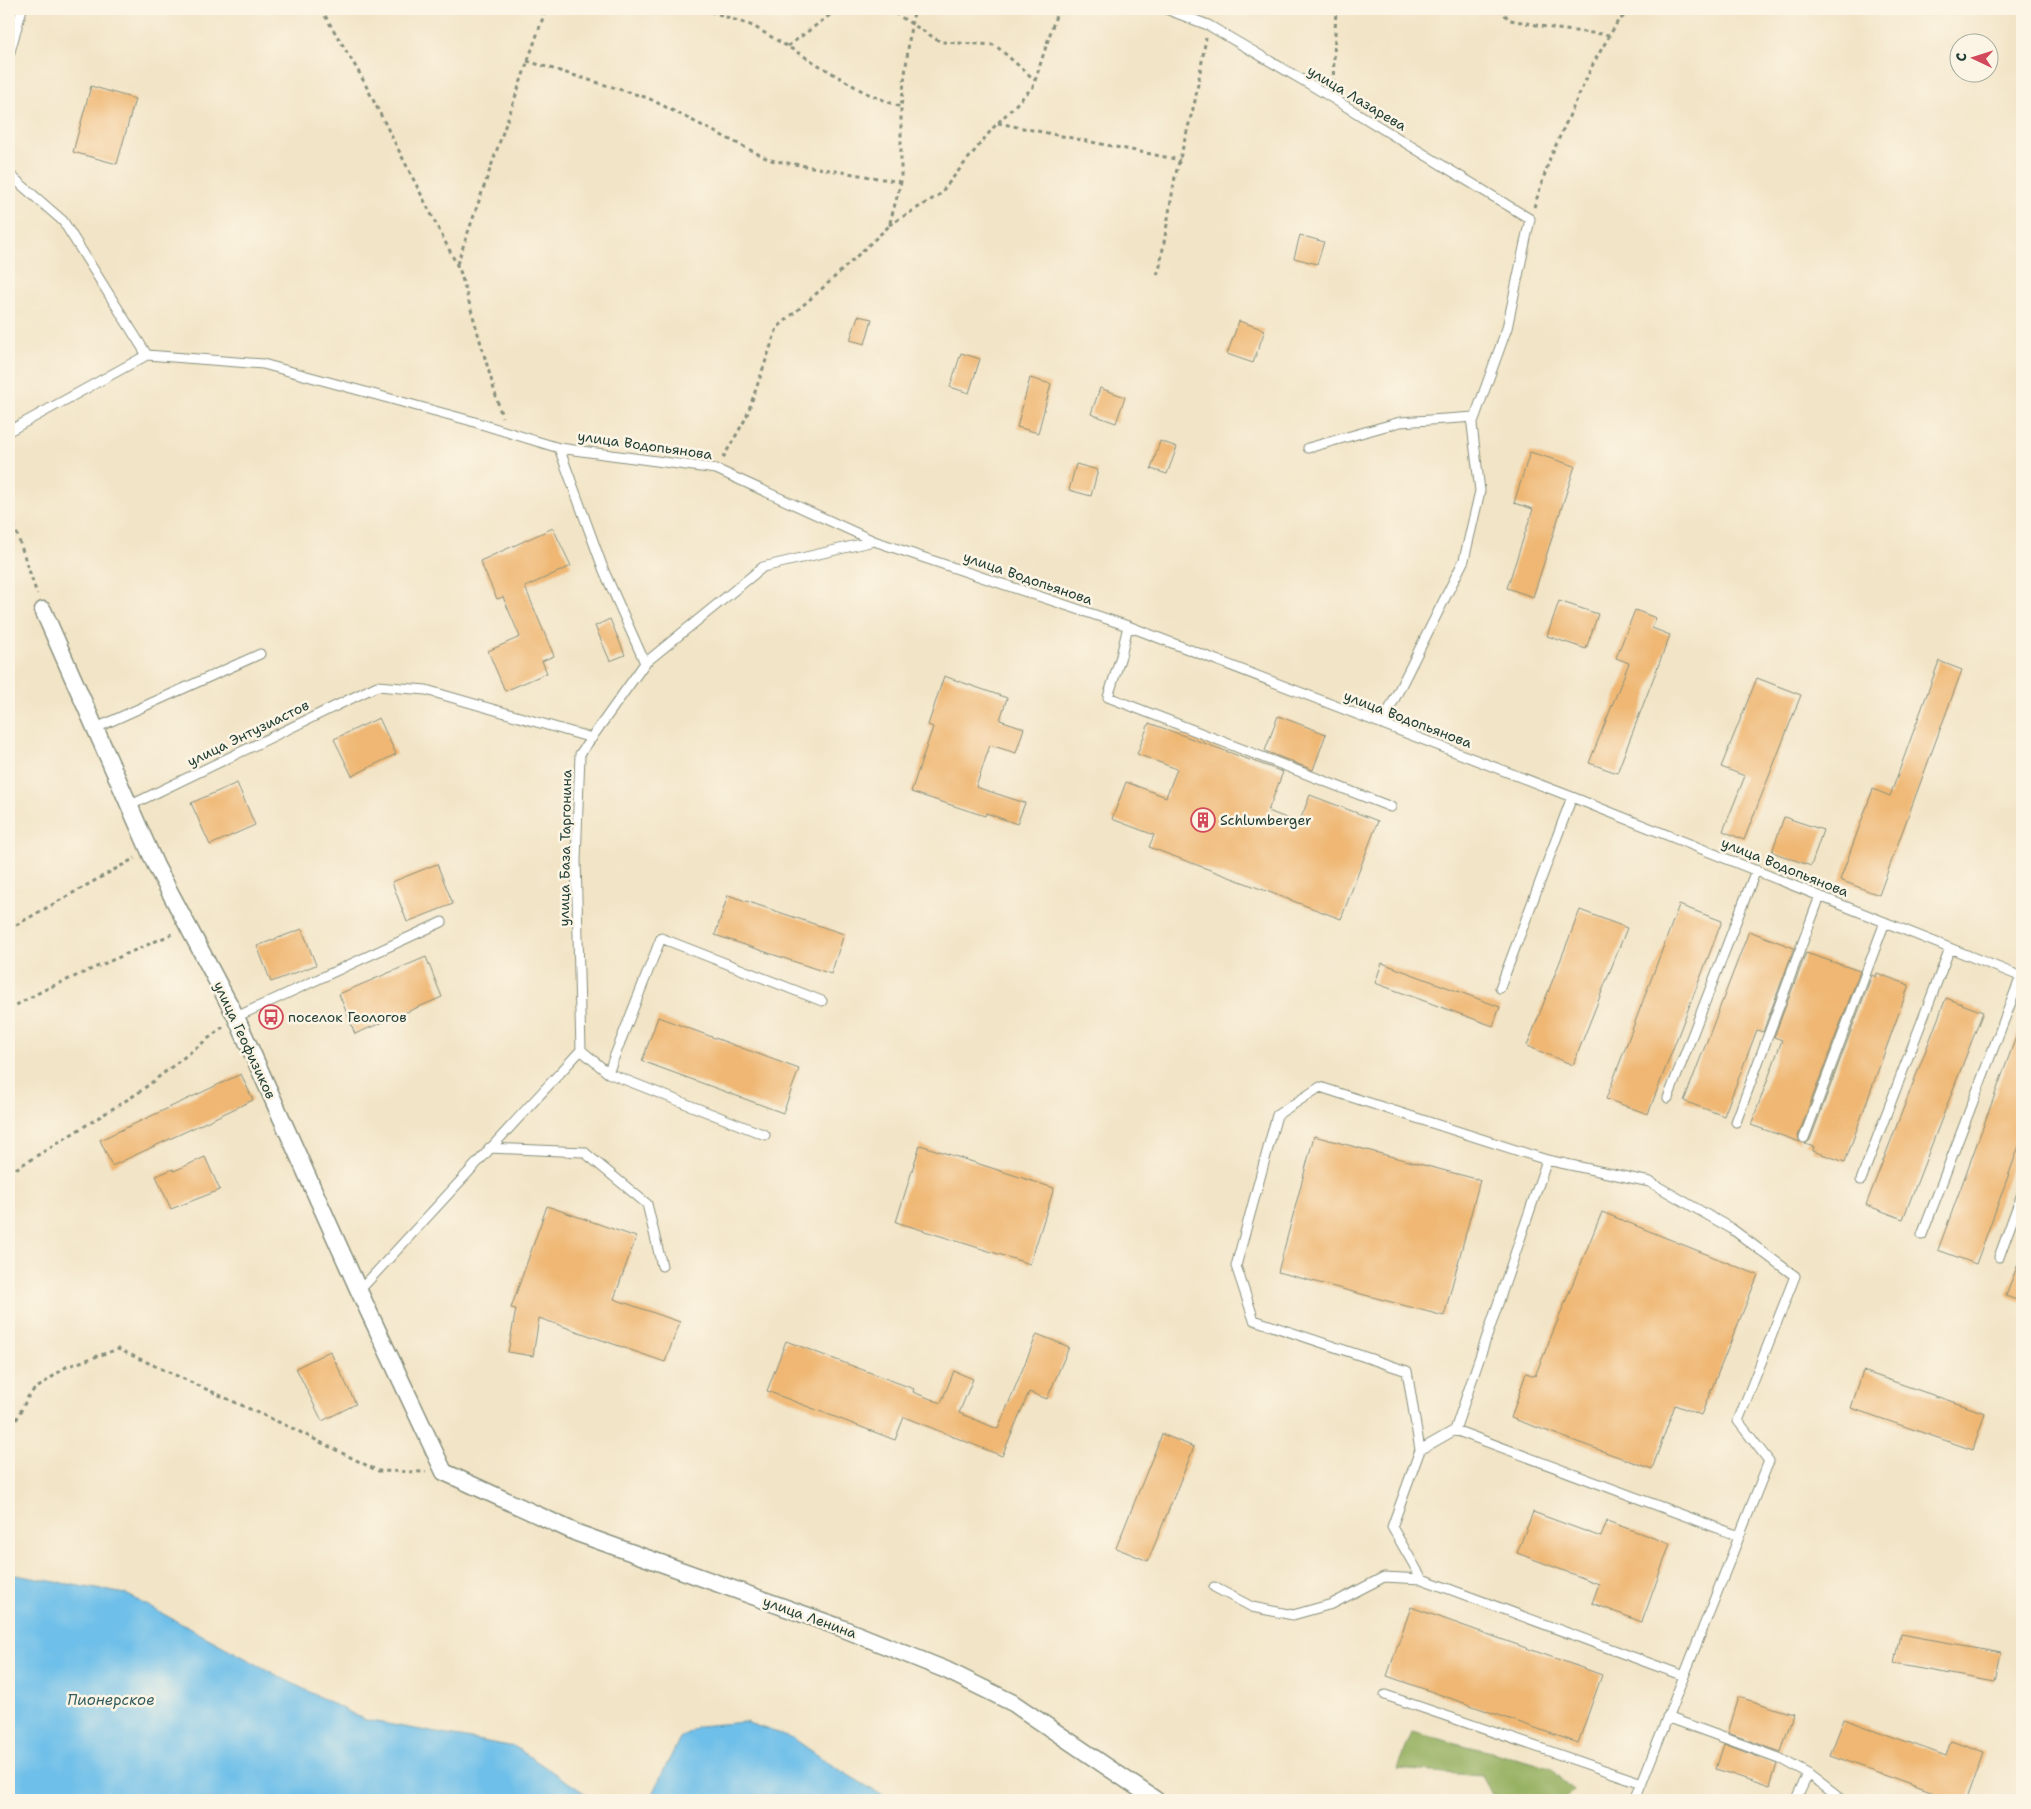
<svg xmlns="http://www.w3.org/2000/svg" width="2031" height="1809" viewBox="0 0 2031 1809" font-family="'Shantell Sans',sans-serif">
<rect width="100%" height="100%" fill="#fcf5e5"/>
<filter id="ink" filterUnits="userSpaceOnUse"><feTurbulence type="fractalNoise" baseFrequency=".02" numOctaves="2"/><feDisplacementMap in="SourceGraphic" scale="10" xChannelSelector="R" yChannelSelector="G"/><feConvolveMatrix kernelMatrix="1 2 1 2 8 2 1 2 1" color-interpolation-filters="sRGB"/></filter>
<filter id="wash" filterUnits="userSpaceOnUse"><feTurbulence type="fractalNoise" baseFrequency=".0096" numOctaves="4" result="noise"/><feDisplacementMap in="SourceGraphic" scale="20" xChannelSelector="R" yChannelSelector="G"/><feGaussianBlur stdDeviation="1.12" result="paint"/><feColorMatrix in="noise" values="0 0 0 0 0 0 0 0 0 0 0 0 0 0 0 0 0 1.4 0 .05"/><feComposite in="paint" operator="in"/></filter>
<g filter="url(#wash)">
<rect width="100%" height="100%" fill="#f2e4c6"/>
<path fill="#96b162" stroke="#5a774b" d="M1412,1732L1550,1767L1573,1791L1565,1800H1495L1482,1776L1397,1769Z"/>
<path fill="#6ebfe9" stroke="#467e8e" d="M9,1574L126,1594L284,1679L365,1720L515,1747L595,1800H9Z
M745,1722L793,1738L833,1766L890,1800H649L680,1738L698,1726Z"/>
<g id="blocks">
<path fill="#efb773" d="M91,86L135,99L117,164L73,152Z
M1300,235L1324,242L1317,264L1294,258Z
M858,316L872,319L865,344L850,340Z
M1239,321L1265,330L1253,363L1227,354Z
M961,353L980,359L969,393L950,387Z
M1030,378L1051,384L1038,433L1017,427Z
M1100,388L1125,397L1116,423L1091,414Z
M1160,441L1177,447L1167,474L1151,469Z
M1530,452L1575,466L1533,597L1507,588L1533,509L1514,503Z
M1076,464L1098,470L1091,496L1069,490Z
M553,528L571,566L525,587L554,656L542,661L547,673L505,691L488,651L520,637L503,597L497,599L480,561Z
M1559,601L1598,614L1586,649L1547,636Z
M1635,610L1656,618L1652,628L1670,635L1617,773L1589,763L1629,663L1616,658Z
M610,619L625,655L610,661L595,626Z
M1939,661L1962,670L1879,895L1840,880L1873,789L1890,796Z
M944,676L1007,698L1000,720L1024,728L1016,753L990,745L976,787L1025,803L1017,824L986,813L985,816L911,792L933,727L928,725Z
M1757,678L1801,695L1744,840L1723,831L1745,776L1721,767Z
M1278,716L1326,734L1313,770L1265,751Z
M379,718L396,754L352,776L334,739Z
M1149,723L1283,772L1268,811L1299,823L1310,795L1378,821L1341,919L1149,847L1154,835L1112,819L1126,782L1166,797L1177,769L1137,754Z
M237,783L255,825L210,845L191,803Z
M1784,817L1823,830L1811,866L1772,852Z
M437,864L453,904L407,922L392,882Z
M728,895L844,934L831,974L715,935Z
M1679,905L1722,921L1648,1114L1606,1099Z
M1580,910L1627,928L1573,1065L1527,1046Z
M302,929L316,965L271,982L257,946Z
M1749,931L1794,948L1763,1032L1757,1030L1724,1116L1684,1101Z
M1806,953L1860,971L1798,1136L1800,1142L1751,1125L1782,1040L1774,1037Z
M426,957L442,997L355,1034L339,994Z
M1382,963L1500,1007L1493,1026L1375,983Z
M1877,973L1909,985L1845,1162L1813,1151L1814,1147L1805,1144L1810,1140L1872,975L1876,977Z
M1946,998L1983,1012L1903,1219L1866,1205Z
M658,1017L799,1069L783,1113L642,1061Z
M2020,1026H2022V1138L1976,1264L1938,1250Z
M241,1074L253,1100L112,1166L100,1140Z
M1314,1136L1480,1180L1444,1316L1278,1272Z
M920,1145L1054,1188L1030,1264L896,1222Z
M205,1157L220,1190L171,1209L156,1176L173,1169L174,1171Z
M547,1206L636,1237L614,1299L680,1322L665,1362L539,1318L533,1356L508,1352L516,1309L511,1308Z
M1602,1212L1758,1275L1701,1415L1675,1405L1652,1469L1511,1418L1526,1373L1535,1376Z
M2021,1256H2022V1302L2006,1296Z
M1037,1334L1069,1347L1047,1399L1029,1392L1002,1456L904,1417L895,1440L767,1391L786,1341L914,1389L913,1392L941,1403L954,1371L973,1379L959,1413L998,1429Z
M330,1351L356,1404L322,1421L296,1368Z
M1863,1371L1985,1413L1973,1450L1851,1408Z
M1162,1434L1194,1447L1148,1561L1116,1548Z
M1533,1512L1601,1537L1607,1521L1670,1544L1642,1622L1592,1603L1599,1584L1517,1553Z
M1411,1607L1602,1675L1578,1743L1387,1676Z
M1900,1634L2001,1652L1995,1682L1894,1664Z
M1739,1697L1793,1714L1781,1752L1728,1733Z
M1844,1719L1946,1756L1951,1740L1984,1752L1967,1800H1955L1830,1755Z
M1724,1744L1777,1764L1770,1787L1716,1769Z"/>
</g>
</g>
<g filter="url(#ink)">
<use href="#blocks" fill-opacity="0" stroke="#88907d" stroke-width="1"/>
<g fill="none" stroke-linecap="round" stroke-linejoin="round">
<g stroke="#88907d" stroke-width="11">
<path id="lane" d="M1166,9L1208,25L1311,85L1530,219L1507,328L1472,425L1480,491L1464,560L1382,724
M9,55L22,9
M9,174L63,221L147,355
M9,431L147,355L263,364L468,420L559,448L716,469L874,541L1128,626L1572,797L2022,977
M559,448L604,571L645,663
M1308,448L1400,422L1475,417
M1128,626L1121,656L1108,697L1391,807
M96,728L260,654
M131,805L377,686L426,690L592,738
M1500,988L1572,797
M236,1017L442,922
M581,1050L576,860L580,754L645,663L763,567L874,541
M581,1050L608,1073L661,938L822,1001
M608,1073L765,1135
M1668,1098L1756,870
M1736,1122L1820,896
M1804,1138L1885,922
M489,1148L584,1152L647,1204L662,1266
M1861,1180L1950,948
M1922,1235L2021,976
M1999,1257L2022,1194
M359,1291L581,1050
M1455,1430L1739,1536
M1420,1450L1407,1371L1254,1320L1236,1266L1277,1115L1320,1087L1547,1160L1650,1182L1732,1229L1795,1276L1738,1421L1769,1461L1635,1800
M1422,1579L1392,1527L1420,1450L1455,1430L1547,1160
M1214,1587L1252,1607L1293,1615L1332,1604L1384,1577L1422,1579L1684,1676
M1385,1695L1642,1783
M1667,1717L1779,1758L1808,1774L1842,1800
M1796,1800L1808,1774"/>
</g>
<g stroke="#88907d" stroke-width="19">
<path id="street" d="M43,610L156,866L236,1017L359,1291L444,1472L577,1533L839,1627L946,1670L1013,1703L1156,1800"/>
</g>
<path stroke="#88907d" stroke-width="3" stroke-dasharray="4 4" stroke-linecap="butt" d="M321,9L360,74L460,271L502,417
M703,9L753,26L864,92L901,107
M888,9L941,42L995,45L1035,80
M1499,9L1510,20L1557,29L1610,35
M788,46L838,9
M527,61L648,98L770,160L901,182
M1333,83L1336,9
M998,123L1180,160
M1534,207L1550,158L1594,62L1618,21L1633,9
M889,225L939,195L993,128L1033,87L1058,9
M457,264L546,9
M1157,275L1160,266L1175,177L1195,101L1206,38
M723,458L746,418L777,328L825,286L889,226L901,182V107L911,25L915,9
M9,510L37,594
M9,929L135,858
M9,1009L44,990L172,934
M9,1173L138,1093L223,1027
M9,1434L30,1393L66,1367L118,1349L296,1430L378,1471L426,1472"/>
<use href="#lane" stroke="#fff" stroke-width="9"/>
<use href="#street" stroke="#fff" stroke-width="16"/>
</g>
</g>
<defs>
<g id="building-ring" transform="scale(1.25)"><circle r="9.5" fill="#fcf5e5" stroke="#d1495b" stroke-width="1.5"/><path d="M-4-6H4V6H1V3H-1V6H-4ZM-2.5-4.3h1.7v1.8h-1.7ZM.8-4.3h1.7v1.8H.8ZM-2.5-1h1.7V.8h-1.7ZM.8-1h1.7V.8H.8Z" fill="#d1495b"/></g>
<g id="bus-ring" transform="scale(1.25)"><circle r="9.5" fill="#fcf5e5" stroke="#d1495b" stroke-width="1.5"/><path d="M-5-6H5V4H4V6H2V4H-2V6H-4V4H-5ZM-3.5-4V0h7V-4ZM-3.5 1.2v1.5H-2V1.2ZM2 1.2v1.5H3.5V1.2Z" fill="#d1495b"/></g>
</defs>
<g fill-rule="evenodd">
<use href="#building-ring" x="1203" y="820"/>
<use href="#bus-ring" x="271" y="1017"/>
</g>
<g text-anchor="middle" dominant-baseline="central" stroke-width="5" stroke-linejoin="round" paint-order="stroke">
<g font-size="14" fill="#1f3d34" stroke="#fcf5e5">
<text transform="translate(1357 98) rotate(31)">улица Лазарева</text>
<text transform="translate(645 445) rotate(8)">улица Водопьянова</text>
<text transform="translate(1028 578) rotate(19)">улица Водопьянова</text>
<text transform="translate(1408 719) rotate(21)">улица Водопьянова</text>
<text transform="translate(248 733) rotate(-26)">улица Энтузиастов</text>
<text transform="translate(565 848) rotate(-89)">улица База Таргонина</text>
<text transform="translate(1785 867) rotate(22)">улица Водопьянова</text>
<text transform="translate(245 1040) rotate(65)">улица Геофизиков</text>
<text transform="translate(810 1617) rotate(20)">улица Ленина</text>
</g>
<g font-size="14" fill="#1f3d34" stroke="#fcf5e5" text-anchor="start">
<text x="1220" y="820">Schlumberger</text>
<text x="288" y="1017">поселок Геологов</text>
</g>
<g font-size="15" font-style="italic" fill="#335e61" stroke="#fcf5e5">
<text x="111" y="1700">Пионерское</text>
</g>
</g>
<rect width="2031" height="1809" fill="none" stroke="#fcf5e5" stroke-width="30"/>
<g transform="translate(1974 58) rotate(274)"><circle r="24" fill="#fcf5e5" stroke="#a4ab9e"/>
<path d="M0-4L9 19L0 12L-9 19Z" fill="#d1495b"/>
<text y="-8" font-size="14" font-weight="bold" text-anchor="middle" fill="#1f3d34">С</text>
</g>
</svg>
